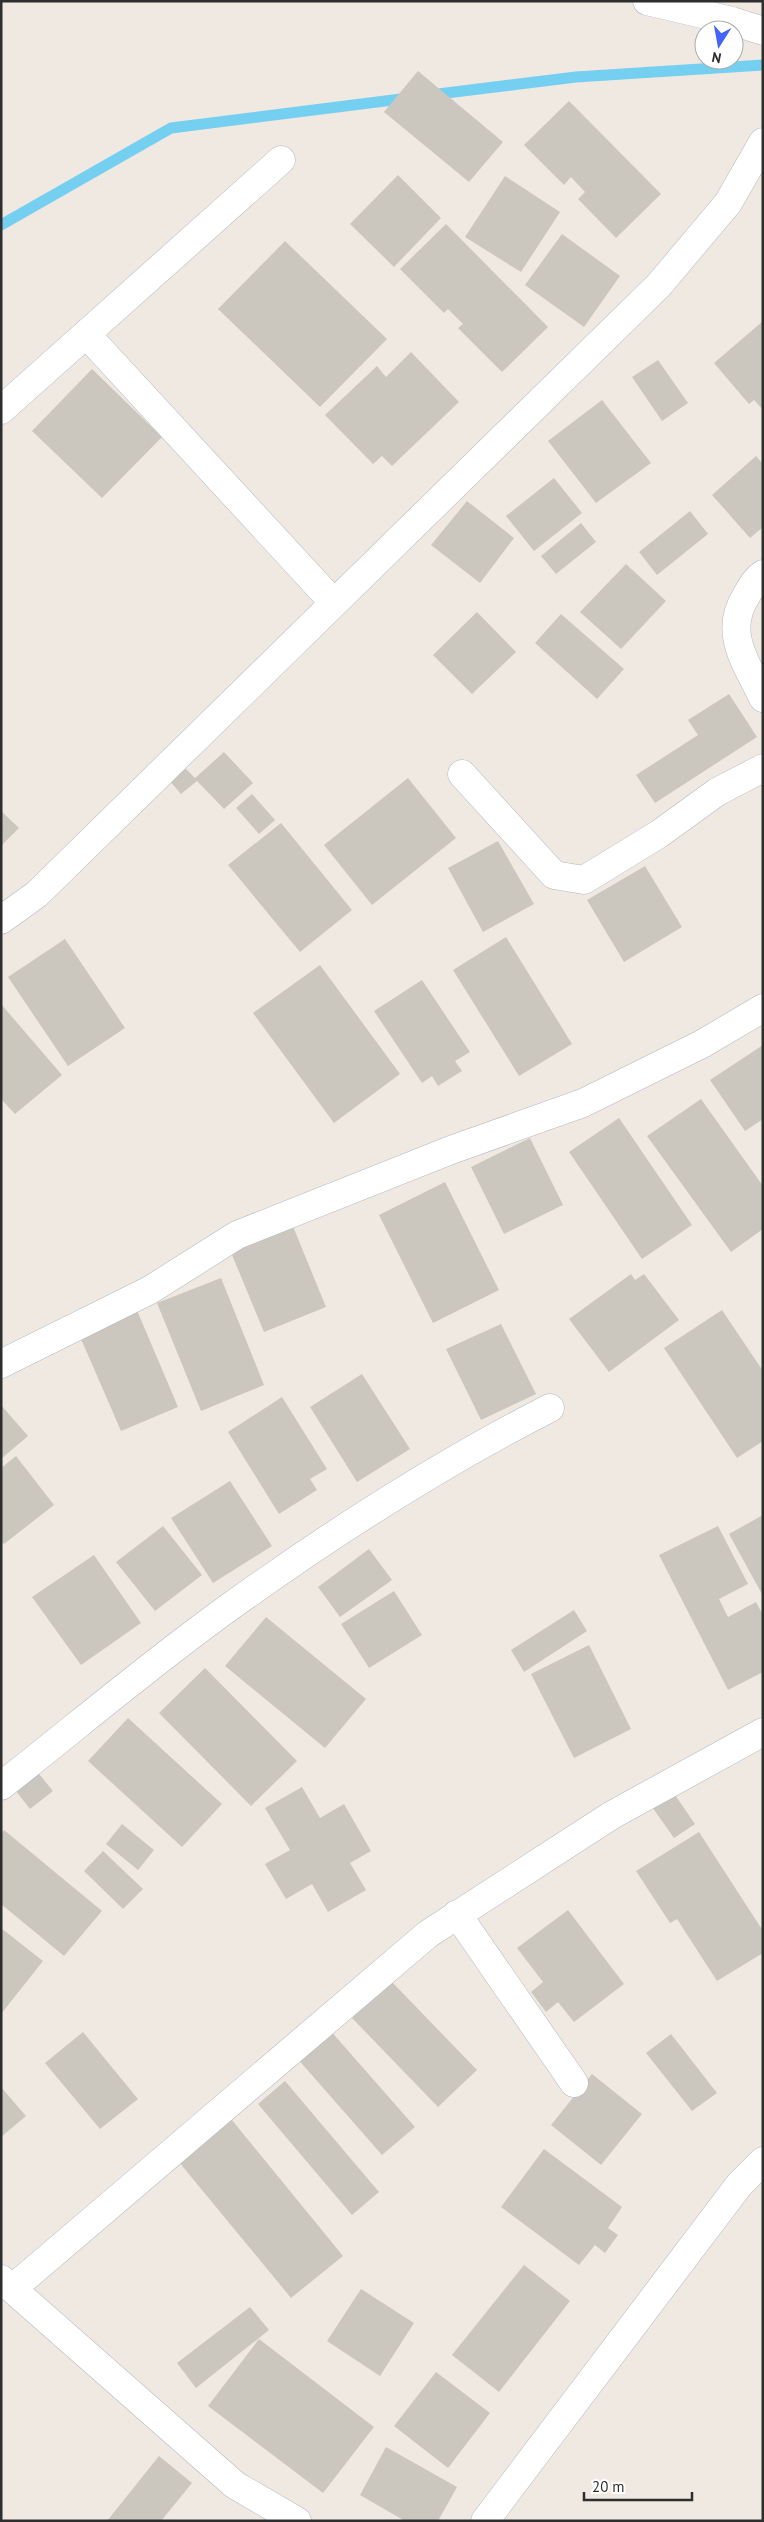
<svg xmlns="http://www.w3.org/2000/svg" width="764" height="2522" viewBox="0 0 764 2522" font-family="'PT Sans',sans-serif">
<rect width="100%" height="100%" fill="#efe9e1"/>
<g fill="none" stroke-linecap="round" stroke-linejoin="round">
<path stroke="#75cff0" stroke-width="11" d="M430,95L576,77L763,65
M1,225L171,128L409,98"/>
</g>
<path fill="#cbc7bf" d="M418,71L503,142L469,182L384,112Z
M569,101L661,194L616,238L578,199L585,192L571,177L564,185L524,145Z
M398,175L441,218L394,267L350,224Z
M505,176L560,212L521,272L465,237Z
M446,224L548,327L502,372L458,328L463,324L448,309L444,313L400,269Z
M562,234L620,276L584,327L525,285Z
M285,241L387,339L320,407L218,309Z
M763,321V410L754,400L749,404L714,363Z
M411,352L459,402L392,466L382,456L373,464L325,415L377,366L386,377Z
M658,360L688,403L662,421L632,377Z
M92,369L162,437L102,498L32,431Z
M602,400L651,463L596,503L548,441Z
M756,456L763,464V527L750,538L712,495Z
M554,478L582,513L534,551L506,516Z
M467,501L514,538L480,583L431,545Z
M690,511L708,534L657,575L639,552Z
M581,523L596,542L556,574L541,556Z
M626,564L666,601L621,649L580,612Z
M477,612L516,652L472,694L433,655Z
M561,614L624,669L597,699L535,643Z
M729,694L757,737L655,803L636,775L698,735L688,720Z
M224,752L253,783L224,809L197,781L181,794L168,779L183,766L195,778Z
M408,778L456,838L372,905L324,845Z
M252,794L275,820L259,834L236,808Z
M1,811L19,828L1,846Z
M281,823L352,910L300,952L228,865Z
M498,841L534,904L483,932L448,868Z
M645,866L682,927L624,962L587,900Z
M506,937L572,1044L519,1076L453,970Z
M65,939L125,1028L68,1066L8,977Z
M320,965L400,1074L334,1123L253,1013Z
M422,980L470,1052L455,1061L462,1071L438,1086L432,1076L422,1083L374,1011Z
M1,1004L62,1075L15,1114L1,1099Z
M763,1045V1119L745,1131L710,1080Z
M701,1099L763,1186V1229L731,1252L647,1136Z
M619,1118L692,1225L642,1259L569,1152Z
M530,1138L563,1205L504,1234L471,1167Z
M445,1182L499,1290L433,1323L379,1215Z
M292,1224L326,1307L264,1332L230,1250Z
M631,1274L635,1280L644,1274L679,1320L609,1372L569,1319Z
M221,1278L264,1385L201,1411L157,1303Z
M136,1308L178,1407L121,1431L78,1332Z
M722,1310L763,1371V1441L737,1458L664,1348Z
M501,1324L536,1394L481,1420L446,1349Z
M362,1374L410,1449L357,1482L310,1407Z
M282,1397L327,1469L310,1479L317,1490L279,1514L228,1432Z
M1,1405L28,1436L1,1459Z
M16,1456L54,1505L4,1544L1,1541V1468Z
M230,1481L272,1546L213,1583L171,1518Z
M763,1515V1596L729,1534Z
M163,1526L202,1575L155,1611L116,1562Z
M718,1526L748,1584L719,1599L728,1617L756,1602L763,1615V1672L728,1690L659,1555Z
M369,1549L392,1580L340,1617L318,1587Z
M94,1555L141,1623L81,1665L32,1597Z
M394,1591L422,1635L369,1668L341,1624Z
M574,1610L587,1631L524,1672L511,1650Z
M266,1617L366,1699L325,1748L225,1666Z
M589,1645L631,1729L574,1758L531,1674Z
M205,1668L297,1761L251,1806L159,1713Z
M128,1718L222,1804L182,1847L88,1761Z
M35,1769L53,1791L30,1809L12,1786Z
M302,1787L320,1818L344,1804L371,1851L350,1863L366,1890L328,1912L312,1884L286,1899L265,1864L290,1850L265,1808Z
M673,1792L695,1824L674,1838L652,1807Z
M122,1824L154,1850L138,1870L106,1844Z
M4,1830L102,1911L64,1956L1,1904V1834Z
M699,1832L763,1931V1953L717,1981L677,1919L670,1923L636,1871Z
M103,1851L143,1889L123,1909L84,1871Z
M568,1910L624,1984L574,2022L558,2002L546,2012L531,1992L543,1982L517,1948Z
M1,1928L43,1961L1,2014Z
M391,1981L477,2070L438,2107L352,2018Z
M329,2029L415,2127L382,2155L296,2057Z
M83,2032L138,2099L100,2129L45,2063Z
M671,2034L717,2093L692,2111L646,2053Z
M592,2074L642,2114L601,2165L551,2125Z
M285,2081L379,2192L352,2215L258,2104Z
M1,2087L26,2116L1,2137Z
M227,2114L343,2256L291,2298L174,2156Z
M544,2149L622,2207L608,2228L618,2235L605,2253L595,2245L579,2265L501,2207Z
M524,2265L570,2301L499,2392L452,2355Z
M361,2289L414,2323L380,2376L327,2341Z
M250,2307L269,2330L196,2388L177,2363Z
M259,2339L374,2427L323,2493L208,2406Z
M436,2372L490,2413L448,2468L394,2426Z
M386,2447L457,2487L438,2521H405L360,2495Z
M159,2456L192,2483L161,2521H107Z"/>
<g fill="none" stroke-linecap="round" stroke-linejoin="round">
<g stroke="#b4b7c1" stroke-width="29">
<path id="minor" d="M647,1L732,21L763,31
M86,334L334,603
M1,410L281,160
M763,574C755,579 751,588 746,596C723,633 746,662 763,698
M462,774L554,875L584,880L659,834L717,792L763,768
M1,920L37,894L659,285L728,203L763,142
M1,1364L150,1290L237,1235L451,1150L583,1103L702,1044L763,1008
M1,1786C75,1728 148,1666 224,1611C328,1536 436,1466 550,1408
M457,1914L574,2083
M1,2279L235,2485L297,2521
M13,2288L428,1934L612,1815L763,1732
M485,2521L739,2185L763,2161"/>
</g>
<use href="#minor" stroke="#fff" stroke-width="28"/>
</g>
<rect width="764" height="2522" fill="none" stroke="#2e2e2e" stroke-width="5"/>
<g transform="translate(719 45) rotate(191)"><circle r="24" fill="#ffffff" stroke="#ababab"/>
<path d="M0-4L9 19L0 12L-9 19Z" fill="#4264fb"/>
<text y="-8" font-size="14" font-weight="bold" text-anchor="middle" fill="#2e2e2e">N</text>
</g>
<path d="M584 2492v8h108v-8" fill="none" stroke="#2e2e2e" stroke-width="2.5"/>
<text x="592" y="2492" font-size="15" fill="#2e2e2e" stroke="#ffffff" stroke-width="4" paint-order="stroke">20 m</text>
</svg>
